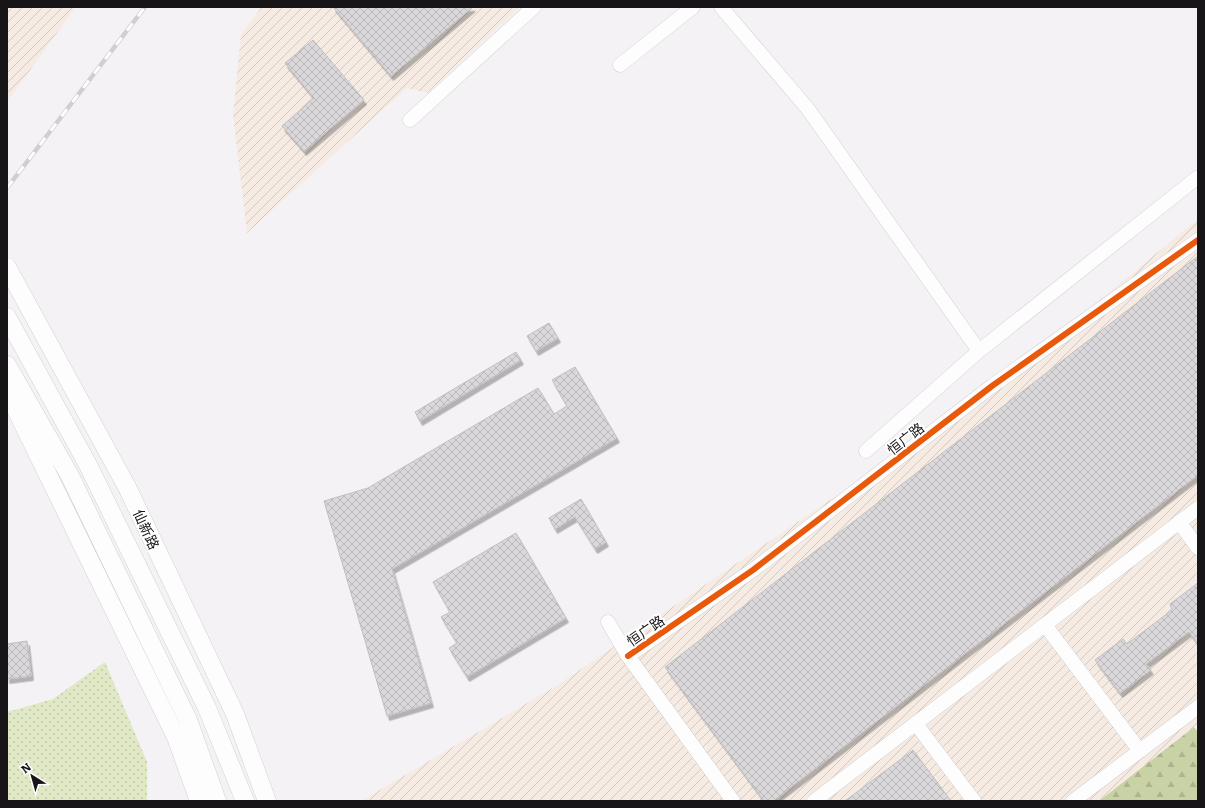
<svg xmlns="http://www.w3.org/2000/svg" width="1205" height="808" font-family="Literata,'Noto Sans SC',serif">
<style>
.industrial{fill:url(#industrial-furrows)}
.green{fill:url(#green-dots)}
.forest{fill:url(#forest-firs)}
.building{fill:url(#building-cross-hatch);stroke:#c0bec1;filter:url(#shadow)}
.lines{fill:none;stroke-linecap:round;stroke-linejoin:round}
.minor-casing{stroke:#d2d0d2;stroke-width:15}
.major-casing{stroke:#d2d0d2;stroke-width:19}
.minor{stroke:#fefdfe;stroke-width:14}
.major{stroke:#fefdfe;stroke-width:18}
.rail-casing{stroke:#d0ced0;stroke-width:4.5}
.rail{stroke:#fff;stroke-width:3;stroke-dasharray:9;stroke-linecap:butt}
.cycleway-casing{stroke:#fff;stroke-width:8}
.cycleway{stroke:#e8590c;stroke-width:6}
.labels{text-anchor:middle;dominant-baseline:central;stroke-width:4;stroke-linejoin:round;paint-order:stroke}
.street-label{font-size:14px;fill:#171517;stroke:#fff}
</style>
<defs>
<pattern id="industrial-furrows" width="10" height="10" patternUnits="userSpaceOnUse"><rect width="10" height="10" fill="#f6ebe3"/><path d="M-1 1l2-2M0 10L10 0M9 11l2-2" fill="none" stroke="#d2c9c2"/></pattern>
<pattern id="green-dots" width="8" height="8" patternUnits="userSpaceOnUse"><rect width="8" height="8" fill="#e0e8c6"/><path d="M2 2h.1M6 6h.1" fill="none" stroke="#bfc6a9" stroke-width="1.8" stroke-linecap="round"/></pattern>
<pattern id="forest-firs" width="22" height="20" patternUnits="userSpaceOnUse"><rect width="22" height="20" fill="#c9d2a5"/><path d="M5 1l3.5 6h-7zM16 11l3.5 6h-7z" fill="#acb38d"/></pattern>
<pattern id="building-cross-hatch" width="8" height="8" patternUnits="userSpaceOnUse"><rect width="8" height="8" fill="#dad8db"/><path d="M0 0l8 8M0 8l8-8" fill="none" stroke="#bab8bb"/></pattern>
<filter id="shadow"><feDropShadow dx="2.5" dy="4.5" stdDeviation="0" flood-color="#0004"/></filter>
</defs>
<rect width="100%" height="100%" fill="#f5f2f6"/>
<path class="industrial" d="M7,7H76L7,102Z
M262,7H520L427,93L407,88L247,233L233,115L241,34Z
M1198,219V724L1099,801H361L556,686L883,464L1077,319Z"/>
<path class="green" d="M105,662L147,762V801H7V712L53,699Z"/>
<path class="forest" d="M1194,727L1198,732V801H1099Z"/>
<path class="building" d="M333,7H473L391,76Z
M313,40L364,100L304,151L282,126L314,98L285,63Z
M1198,256V475L773,801H764L665,667Z
M549,323L558,338L536,351L527,336Z
M516,352L521,360L420,421L415,412Z
M575,367L617,438L392,569L431,703L387,716L324,501L368,488L538,388L554,414L567,406L552,380Z
M581,499L606,542L595,549L575,517L555,529L549,518Z
M516,533L566,618L467,677L449,648L457,643L441,617L450,612L433,582Z
M1198,583V644L1189,632L1146,664L1151,670L1120,693L1095,660L1123,639L1127,644L1172,610L1170,604Z
M27,641L31,676L7,679V644Z
M913,750L951,801H845Z"/>
<g class="lines">
<g class="minor-casing">
<path id="minor" d="M721,7L808,109L979,351
M620,65L693,7
M410,120L534,7
M866,451L979,351L1198,177
M1179,522L1198,548
M608,622L628,656L733,801
M1045,625L1140,751
M628,656L753,570L992,386L1198,240
M916,724L974,801
M814,801L1198,508
M1073,801L1198,707"/>
</g>
<g class="major-casing">
<path id="major" d="M7,267L127,487L235,714L267,801
M7,317L88,465L207,708L245,801
M7,365L70,476L188,720L217,801
M7,391L176,737L199,801"/>
</g>
<use href="#minor" class="minor"/>
<use href="#major" class="major"/>
<g class="rail-casing">
<path id="rail" d="M7,188L145,7"/>
</g>
<use href="#rail" class="rail"/>
<g class="cycleway-casing">
<path id="cycleway" d="M628,656L753,570L992,386L1198,240"/>
</g>
<use href="#cycleway" class="cycleway"/>
</g>
<g class="labels">
<g class="street-label">
<text transform="translate(905 438) rotate(-38)">恒广路</text>
<text transform="translate(147 529) rotate(65)">仙新路</text>
<text transform="translate(645 630) rotate(-35)">恒广路</text>
</g>
</g>
<rect width="1205" height="808" fill="none" stroke="#171517" stroke-width="16"/>
<g transform="translate(32 776) rotate(323)" stroke="#ffffff" stroke-width="3" paint-order="stroke">
<path d="M0-3L7 15L0 10L-7 15Z" fill="#171517"/>
<text y="-6" font-size="11" font-weight="bold" text-anchor="middle" fill="#171517">N</text>
</g>
</svg>
